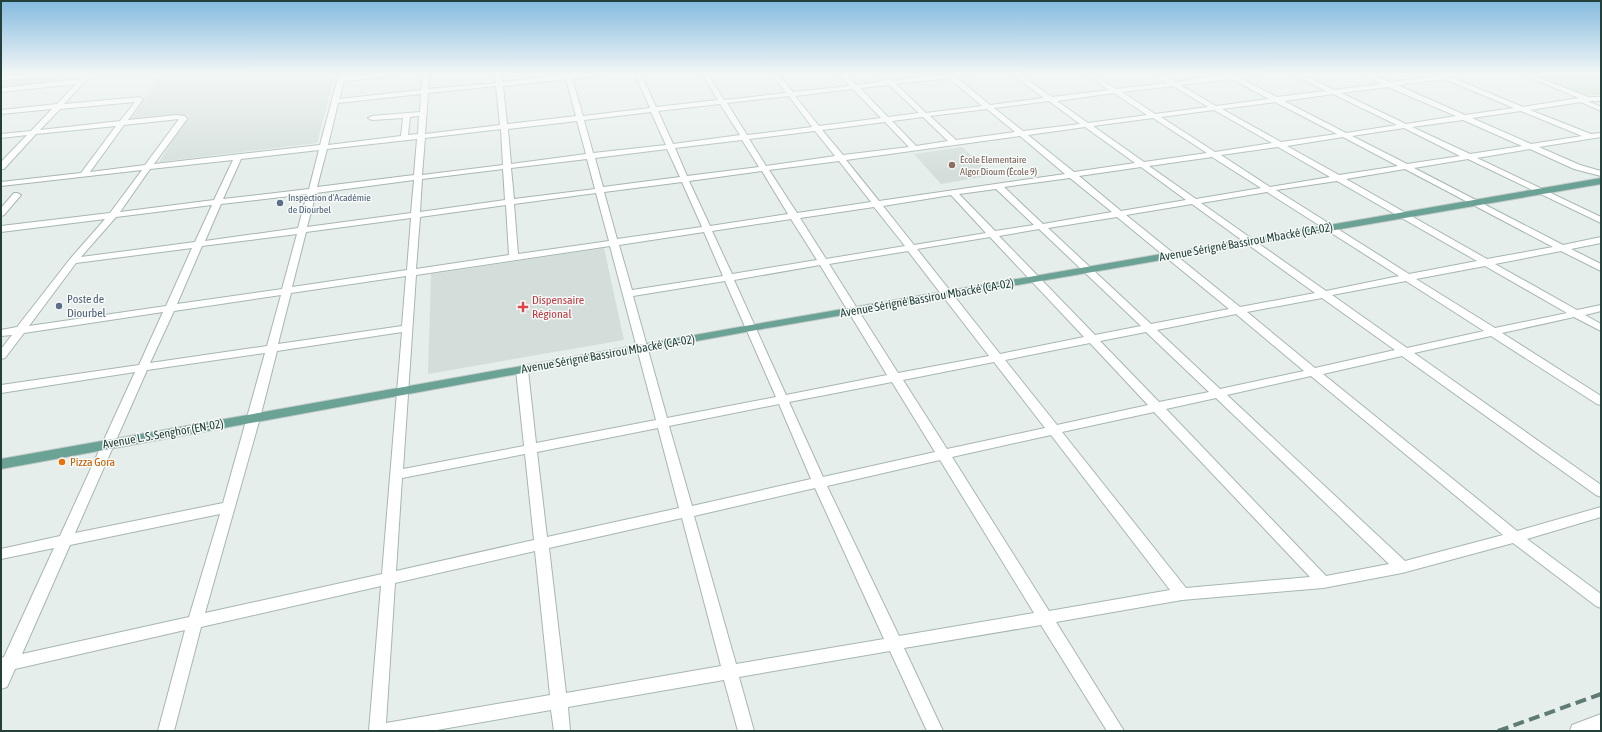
<svg xmlns="http://www.w3.org/2000/svg" width="1602" height="732" font-family="'Asap Condensed',sans-serif">
<style>
.built{fill:#d3deda}
.green{fill:#bfdec9}
.lines{fill:none;stroke-linecap:round;stroke-linejoin:round}
.minor-casing{stroke:#a7b6b2;stroke-width:2}
.major-casing{stroke:#c2cac8;stroke-width:2}
.minor{fill:#fff;fill-rule:evenodd}
.major{fill:#6ba296;fill-rule:evenodd}
.rail{stroke:#5f7b75;stroke-width:4;stroke-dasharray:11 5.5;stroke-linecap:butt}
.education-dot{fill:#8d6e63;stroke:#f6faf8;stroke-width:1.5}
.service-dot{fill:#5c6f8a;stroke:#f6faf8;stroke-width:1.5}
.health-dot{fill:#e0444e;stroke:#f6faf8;stroke-width:1.5}
.food-dot{fill:#e8710a;stroke:#f6faf8;stroke-width:1.5}
.labels{text-anchor:middle;dominant-baseline:central;stroke-width:3;stroke-linejoin:round;paint-order:stroke}
.far-education-label{font-size:10px;fill:#785e54;stroke:#f6faf8;text-anchor:start}
.far-service-label{font-size:10px;fill:#4e5e75;stroke:#f6faf8;text-anchor:start}
.street-label{font-size:12px;fill:#24403a;stroke:#f6faf8}
.service-label{font-size:12px;fill:#4e5e75;stroke:#f6faf8;text-anchor:start}
.health-label{font-size:12px;fill:#be3a42;stroke:#f6faf8;text-anchor:start}
.food-label{font-size:12px;fill:#c56008;stroke:#f6faf8;text-anchor:start}
</style>
<rect width="100%" height="100%" fill="#e5eeea"/>
<path class="built" d="M1,74H335L317,143L159,162L189,115L130,121L161,74L1,88Z
M962,147L993,175L941,184L914,154Z
M604,248L624,340L428,374L431,274Z"/>
<path class="green" d="M1534,74H1601V95H1584Z"/>
<g class="lines">
<g class="minor-casing">
<path id="minor" d="M30,74H58L55,76L1,80V76Z
M86,74H92L64,104L140,97L143,99L128,120L177,115L185,116L187,119L154,164L320,145L339,74H345V77L373,74H395L392,76L344,81L339,99L421,90L423,74H429L428,89L496,83L495,74H501L502,82L565,75V74H601L598,76L572,79L583,116L650,108L635,74H641L656,107L718,100L702,74H708L724,100L786,93L772,74H778L793,92L850,86L839,74H846L856,85L885,81L878,74H885L892,81L945,74H971L968,76L956,77L990,105L1044,98L1012,74H1019L1052,97L1109,90L1085,74H1092L1116,89L1167,83L1153,74H1161L1175,82L1231,74H1258L1255,76L1239,78L1277,97L1326,91L1293,74H1301L1334,90L1381,84L1362,74H1370L1390,82L1438,76V74H1443L1523,107L1579,98L1521,74H1529L1588,97H1601V101H1588L1601,107V111L1581,102L1530,110L1591,134L1601,133V137L1539,147L1580,165L1601,171V176L1574,169L1530,149L1477,158L1601,217V223L1468,159L1414,168L1563,245L1601,237V243L1571,249L1601,264V271L1561,251L1495,264L1577,310L1601,305V311L1585,315L1601,324V331L1574,317L1502,333L1601,396V405L1597,404L1491,336L1414,353L1601,485V497L1596,495L1402,356L1323,374L1517,531L1601,507V517L1527,539L1601,594V608L1596,606L1513,543L1402,573L1323,588L1182,600L1056,622L1124,731H1107L1041,625L904,648L943,731H927L890,651L739,677L754,731H738L724,680L568,707L570,731H554L551,710L431,731H369L381,586L201,627L174,731H158L185,630L15,669L7,687L1,689V658L4,657L54,548L1,559V549L60,536L135,372L1,393V385L139,365L163,312L24,333L5,358L1,359V349L12,335L1,336V330L17,327L70,259L105,219L1,232V226L110,213L142,170L1,186V182L81,173L116,126L36,134L4,169H1V162L27,135L1,138V134L31,131L52,109L1,114V110L57,104L76,84L1,92V88L80,79ZM949,78L982,106L926,113L896,84ZM566,79L576,116L507,124L503,86ZM1232,79L1269,99L1216,106L1180,85ZM1444,79L1514,108L1465,115L1397,85ZM889,85L919,113L888,117L860,88ZM496,86L500,125L425,134L428,93ZM1173,86L1208,107L1155,114L1122,92ZM1388,87L1456,116L1406,124L1341,93ZM853,89L881,118L819,126L795,96ZM1114,93L1147,115L1088,123L1057,101ZM421,94L420,112L372,116L368,118L372,120L403,118L401,136L328,145L338,103ZM1333,94L1397,125L1346,133L1284,101ZM789,96L812,127L747,135L727,103ZM1049,101L1080,124L1023,131L994,108ZM135,102L120,121L40,130L60,109ZM1275,102L1337,134L1281,142L1222,109ZM720,104L740,135L673,144L658,111ZM987,109L1015,132L956,140L930,116ZM1214,110L1272,143L1215,152L1161,117ZM1521,111L1582,136L1531,144L1472,118ZM651,112L666,145L593,153L584,120ZM419,116L418,134L408,135L410,117ZM923,117L948,141L916,146L892,121ZM1153,118L1207,153L1144,162L1093,126ZM179,119L145,165L90,172L124,125ZM1463,120L1522,146L1470,154L1412,127ZM577,121L586,154L511,164L508,129ZM885,122L909,147L843,155L822,130ZM1085,127L1135,163L1074,172L1028,135ZM1404,128L1460,156L1407,164L1352,136ZM501,129L503,165L422,175L425,138ZM815,131L835,156L766,166L749,139ZM1020,136L1065,174L879,201L846,160ZM1343,137L1398,166L1339,175L1287,146ZM417,139L414,175L317,187L327,149ZM742,140L759,167L687,176L675,148ZM1278,147L1330,177L1270,187L1221,155ZM667,149L680,177L603,187L595,158ZM319,150L309,189L223,199L241,159ZM1212,157L1261,188L1196,199L1149,166ZM587,159L595,189L514,199L511,168ZM233,160L214,200L120,212L150,169ZM839,161L871,202L797,213L769,170ZM1141,167L1186,200L1121,211L1079,176ZM503,169L505,200L420,212L422,179ZM1405,169L1553,247L1487,259L1346,179ZM762,171L788,214L710,226L689,181ZM1070,178L1112,212L1043,224L1004,187ZM414,180L411,213L307,227L316,193ZM1337,181L1477,261L1409,274L1276,190ZM682,182L702,227L617,239L604,192ZM996,189L1034,225L995,231L959,194ZM1267,192L1399,276L1326,291L1201,203ZM596,193L609,241L518,254L514,204ZM307,194L298,228L205,241L221,204ZM951,195L986,233L914,245L883,206ZM1192,204L1315,293L1240,307L1126,215ZM212,205L195,242L81,257L116,217ZM506,205L509,255L416,269L420,217ZM874,207L905,246L826,259L800,218ZM1117,217L1229,309L1151,324L1048,228ZM411,218L407,270L292,287L306,232ZM791,219L817,260L732,274L712,231ZM1039,229L1141,326L1095,335L999,236ZM704,232L723,276L632,290L619,245ZM297,234L282,289L177,304L202,246ZM990,237L1084,337L1000,354L917,249ZM610,246L656,420L536,443L528,370L526,368H518L516,370L524,446L403,469L416,275ZM192,248L166,306L29,326L76,263ZM908,251L989,356L898,373L829,264ZM820,265L887,375L786,395L734,280ZM1485,266L1567,313L1495,328L1416,279ZM406,276L402,326L278,344L291,293ZM725,281L776,397L667,418L633,296ZM1406,281L1484,331L1407,348L1332,295ZM281,295L267,346L150,363L174,311ZM1322,298L1395,350L1315,368L1247,312ZM1236,314L1304,371L1220,389L1157,330ZM402,332L382,574L205,613L260,418L277,351ZM1146,332L1209,392L1159,402L1100,341ZM1090,343L1148,405L1057,425L1005,360ZM265,353L223,503L75,533L147,370ZM994,362L1045,428L947,449L903,380ZM1311,376L1503,535L1405,561L1227,395ZM892,382L935,452L823,477L789,402ZM1216,398L1389,564L1326,576L1166,409ZM779,404L811,479L692,506L669,426ZM1154,412L1310,577L1186,588L1062,432ZM658,428L679,508L547,537L537,452ZM1051,435L1170,590L1049,611L952,457ZM525,454L534,540L396,571L402,478ZM940,460L1034,613L899,636L827,486ZM815,488L884,639L736,664L694,516ZM220,514L189,617L22,654L70,545ZM682,518L721,666L566,693L549,548ZM535,551L550,695L386,723L395,583Z
M14,193H17L21,195L4,215L1,216V208Z
M1601,714V730L1570,731L1572,725Z"/>
</g>
<g class="major-casing">
<path id="major" d="M1601,178V184L751,331L1,469V459L751,325Z"/>
</g>
<use href="#minor" class="minor"/>
<use href="#major" class="major"/>
<path class="rail" d="M1498,731L1601,694"/>
</g>
<linearGradient id="sky" x2="0" y2="1"><stop stop-color="#84badf"/><stop offset="0.42" stop-color="#f3f7f6"/><stop offset="1" stop-color="#f3f7f6" stop-opacity="0"/></linearGradient>
<rect width="1602" height="176" fill="url(#sky)"/>
<circle class="education-dot" cx="952" cy="165" r="4"/>
<g class="service-dot">
<circle cx="280" cy="203" r="4"/>
<circle cx="59" cy="306" r="4"/>
</g>
<path class="health-dot" d="M521 301h4v4h4v4h-4v4h-4v-4h-4v-4h4z"/>
<circle class="food-dot" cx="62" cy="462" r="4"/>
<g class="labels">
<g class="far-education-label">
<text x="960" y="159">École Elementaire<tspan x="960" dy="12">Algor Dioum (École 9)</tspan></text>
</g>
<g class="far-service-label">
<text x="288" y="197">Inspection d'Académie<tspan x="288" dy="12">de Diourbel</tspan></text>
</g>
<g class="street-label">
<text transform="translate(1246 242) rotate(-10)">Avenue Sérigné Bassirou Mbacké (CA-02)</text>
<text transform="translate(927 298) rotate(-10)">Avenue Sérigné Bassirou Mbacké (CA-02)</text>
<text transform="translate(608 354) rotate(-10)">Avenue Sérigné Bassirou Mbacké (CA-02)</text>
<text transform="translate(163 434) rotate(-10)">Avenue L. S. Senghor (EN-02)</text>
</g>
<g class="service-label">
<text x="67" y="299">Poste de<tspan x="67" dy="14">Diourbel</tspan></text>
</g>
<g class="health-label">
<text x="532" y="300">Dispensaire<tspan x="532" dy="14">Régional</tspan></text>
</g>
<g class="food-label">
<text x="70" y="462">Pizza Gora</text>
</g>
</g>
<rect width="1602" height="732" fill="none" stroke="#24403a" stroke-width="4"/>
</svg>
